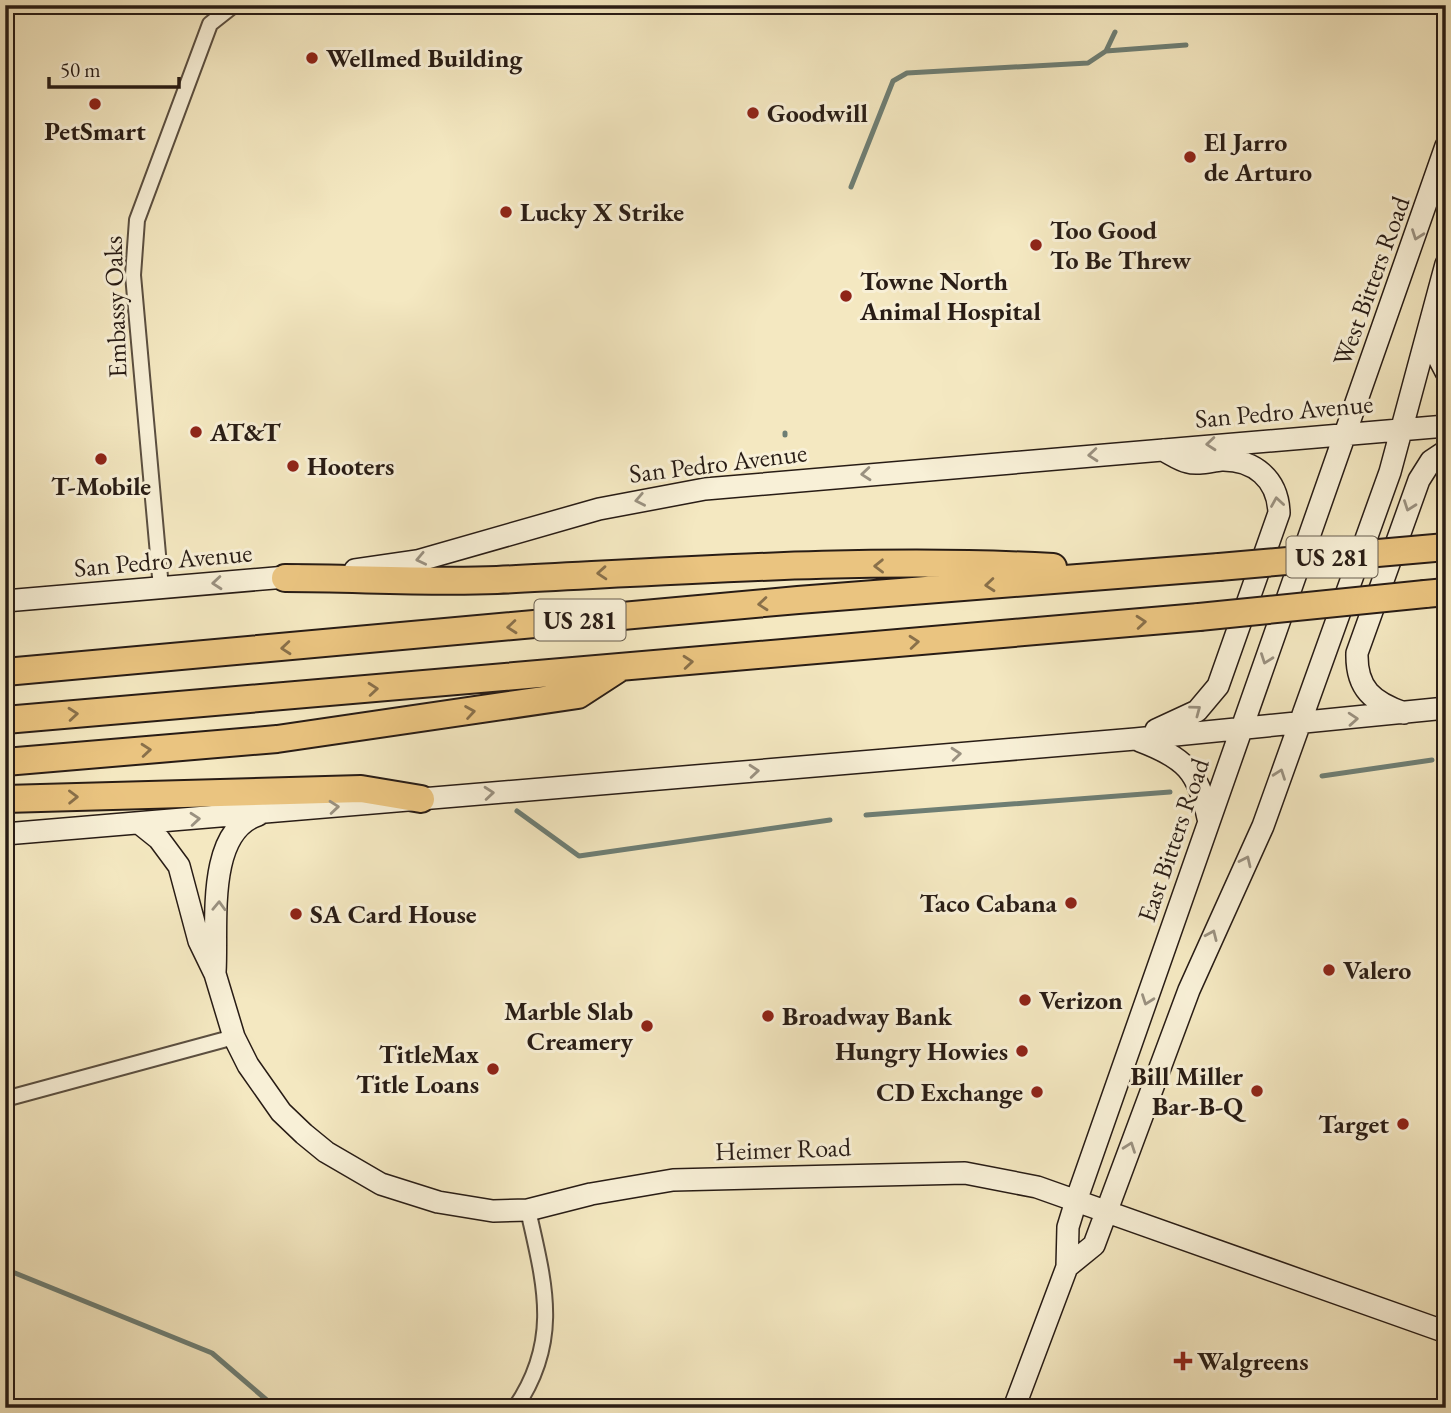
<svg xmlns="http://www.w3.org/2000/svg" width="1451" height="1413" font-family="'EB Garamond',serif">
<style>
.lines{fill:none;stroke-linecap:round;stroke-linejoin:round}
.stream{stroke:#6e7e74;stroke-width:5}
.street-casing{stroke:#5b4f40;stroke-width:18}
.secondary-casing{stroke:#281c15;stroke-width:24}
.highway-casing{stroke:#281c15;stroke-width:30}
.street{stroke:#f8f0d7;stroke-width:14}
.secondary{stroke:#f8f0d7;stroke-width:21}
.highway{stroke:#eac480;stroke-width:26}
.highway-bridge-casing{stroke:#281c15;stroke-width:30;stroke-linecap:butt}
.highway-bridge{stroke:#eac480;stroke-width:26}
.oneway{stroke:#9a9180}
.oneway2{stroke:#89704a}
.poi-dot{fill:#8f2418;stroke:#f8f0d7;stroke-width:2.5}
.labels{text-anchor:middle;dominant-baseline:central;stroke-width:6;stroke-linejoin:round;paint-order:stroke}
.shield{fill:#f8f0d7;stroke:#665c4f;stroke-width:2}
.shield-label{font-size:24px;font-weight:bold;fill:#281c15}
.poi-label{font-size:26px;font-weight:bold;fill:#281c15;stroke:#f8f0d7;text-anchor:start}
.street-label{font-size:26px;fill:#281c15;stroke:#f8f0d7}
</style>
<rect width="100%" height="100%" fill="#f4e8c1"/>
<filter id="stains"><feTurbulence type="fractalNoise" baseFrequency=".00286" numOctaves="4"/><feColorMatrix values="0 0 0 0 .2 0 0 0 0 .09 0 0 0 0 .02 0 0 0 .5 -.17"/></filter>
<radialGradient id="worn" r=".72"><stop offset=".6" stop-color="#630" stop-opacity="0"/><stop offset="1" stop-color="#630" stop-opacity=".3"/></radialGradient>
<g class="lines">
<path class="stream" d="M1106,51L1115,32
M851,187L893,81L907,73L1088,63L1106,51L1186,45
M785,435V433
M1322,776L1432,760
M517,811L579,856L830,820
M866,815L1170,792
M5,1269L212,1353L276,1408"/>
<g class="street-casing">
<path id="street" d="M161,588L133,275L137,220L210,24L234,5
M5,1099L234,1037
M515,1408C562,1340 544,1282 528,1210"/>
</g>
<g class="secondary-casing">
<path id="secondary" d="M1431,325L1435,351L1446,372
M355,570L417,561L599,509L705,489L1446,426
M5,601L298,576
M1404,713C1373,702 1356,689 1357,653L1419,480L1431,461L1446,451
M1156,730L1197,711L1218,686L1279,513C1278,479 1254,459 1221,460C1211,461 1197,465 1188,462C1179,460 1171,454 1163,450
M1140,741C1185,758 1198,771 1208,818
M139,823L159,839L179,866L199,941L215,974L234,1037L248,1065L281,1112L304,1134L326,1152L381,1184L438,1202L493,1211L528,1210L591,1194L673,1180L965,1173L1037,1187L1446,1332
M5,834L1135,739L1446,708
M215,972C218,927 205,832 258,815
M1067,1267L1094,1245L1189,990L1263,826L1390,472L1446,264
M1014,1408L1067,1267L1068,1227L1076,1201L1446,146"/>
</g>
<g class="highway-casing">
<path id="highway" d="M285,578C355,578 427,583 497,580C682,571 868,557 1053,567
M1425,594L1446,592
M5,672L798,600L1219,567
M5,720L1199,617
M5,762L277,739L578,695L618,669
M5,799L361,789L421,799"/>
</g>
<use href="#street" class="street"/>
<use href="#secondary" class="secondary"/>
<use href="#highway" class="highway"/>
<g class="highway-bridge-casing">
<path id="highway-bridge" d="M1219,567L1446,547
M1199,617L1425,594"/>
</g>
<use href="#highway-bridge" class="highway-bridge"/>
</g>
<defs><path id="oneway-chevron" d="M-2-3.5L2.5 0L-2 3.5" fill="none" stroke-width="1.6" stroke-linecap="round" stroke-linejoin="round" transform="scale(1.75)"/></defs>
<g class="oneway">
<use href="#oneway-chevron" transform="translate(1417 235) rotate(110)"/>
<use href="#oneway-chevron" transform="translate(1211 444) rotate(175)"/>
<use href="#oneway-chevron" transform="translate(1093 455) rotate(175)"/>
<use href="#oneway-chevron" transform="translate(866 474) rotate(175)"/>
<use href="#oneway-chevron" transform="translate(640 500) rotate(169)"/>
<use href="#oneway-chevron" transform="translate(1277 502) rotate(-99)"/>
<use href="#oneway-chevron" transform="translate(1409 506) rotate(110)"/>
<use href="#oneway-chevron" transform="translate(421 559) rotate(168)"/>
<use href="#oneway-chevron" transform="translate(217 583) rotate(175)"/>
<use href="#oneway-chevron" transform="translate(1266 659) rotate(110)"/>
<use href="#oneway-chevron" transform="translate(1196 710) rotate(-37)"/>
<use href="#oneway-chevron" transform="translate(1353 719) rotate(-4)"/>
<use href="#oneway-chevron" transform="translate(956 754) rotate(-5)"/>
<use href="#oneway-chevron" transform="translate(754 771) rotate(-5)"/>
<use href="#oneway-chevron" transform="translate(1280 774) rotate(-70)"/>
<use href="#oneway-chevron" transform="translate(489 793) rotate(-5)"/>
<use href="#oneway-chevron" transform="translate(334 807) rotate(-5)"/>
<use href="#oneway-chevron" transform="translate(195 819) rotate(-5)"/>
<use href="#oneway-chevron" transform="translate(1246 861) rotate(-65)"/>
<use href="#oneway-chevron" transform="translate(219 906) rotate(-88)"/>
<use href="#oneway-chevron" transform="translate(1212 935) rotate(-66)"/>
<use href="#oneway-chevron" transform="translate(1147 1000) rotate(110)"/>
<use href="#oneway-chevron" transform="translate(1130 1147) rotate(-70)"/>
</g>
<g class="oneway2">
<use href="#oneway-chevron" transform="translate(879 566) rotate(179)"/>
<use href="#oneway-chevron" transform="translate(602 573) rotate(176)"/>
<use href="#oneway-chevron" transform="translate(990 585) rotate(175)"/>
<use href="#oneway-chevron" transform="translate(763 604) rotate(175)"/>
<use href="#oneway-chevron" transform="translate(1141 622) rotate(-5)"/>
<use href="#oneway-chevron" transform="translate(512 627) rotate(175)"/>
<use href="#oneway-chevron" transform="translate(914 642) rotate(-5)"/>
<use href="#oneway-chevron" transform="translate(286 648) rotate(175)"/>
<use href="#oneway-chevron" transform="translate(688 662) rotate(-5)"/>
<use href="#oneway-chevron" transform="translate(373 689) rotate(-5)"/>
<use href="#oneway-chevron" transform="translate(470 712) rotate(-9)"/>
<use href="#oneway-chevron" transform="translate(73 714) rotate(-5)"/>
<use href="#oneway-chevron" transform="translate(146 750) rotate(-5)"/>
<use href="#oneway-chevron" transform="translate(73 797) rotate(-1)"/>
</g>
<g class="poi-dot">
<circle cx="312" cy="58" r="7"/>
<circle cx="95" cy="104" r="7"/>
<circle cx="753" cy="113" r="7"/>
<circle cx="1190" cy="157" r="7"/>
<circle cx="506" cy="212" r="7"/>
<circle cx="1036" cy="245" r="7"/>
<circle cx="846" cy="296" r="7"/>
<circle cx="196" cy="432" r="7"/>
<circle cx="101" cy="459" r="7"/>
<circle cx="293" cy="466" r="7"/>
<circle cx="1071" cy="903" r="7"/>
<circle cx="296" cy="914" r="7"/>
<circle cx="1329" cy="970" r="7"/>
<circle cx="1025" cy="1000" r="7"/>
<circle cx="768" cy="1016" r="7"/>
<circle cx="647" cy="1026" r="7"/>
<circle cx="1022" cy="1051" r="7"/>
<circle cx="493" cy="1069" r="7"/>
<circle cx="1257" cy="1091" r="7"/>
<circle cx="1037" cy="1092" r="7"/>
<circle cx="1403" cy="1124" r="7"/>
<path d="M1179.5 1350.5h7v7h7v7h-7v7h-7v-7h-7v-7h7z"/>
</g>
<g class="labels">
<g class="shield">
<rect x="1286.5" y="536.5" width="91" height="41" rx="5"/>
<rect x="534.5" y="599.5" width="91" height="41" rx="5"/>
</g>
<g class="shield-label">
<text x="1332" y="557">US 281</text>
<text x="580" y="620">US 281</text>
</g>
<g class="poi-label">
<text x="326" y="58">Wellmed Building</text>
<text x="767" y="113">Goodwill</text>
<text x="95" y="131" text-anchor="middle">PetSmart</text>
<text x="1204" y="142">El Jarro<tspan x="1204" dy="30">de Arturo</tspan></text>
<text x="520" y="212">Lucky X Strike</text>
<text x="1050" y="230">Too Good<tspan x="1050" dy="30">To Be Threw</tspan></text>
<text x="860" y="281">Towne North<tspan x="860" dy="30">Animal Hospital</tspan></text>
<text x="210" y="432">AT&amp;T</text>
<text x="307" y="466">Hooters</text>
<text x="101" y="486" text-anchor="middle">T-Mobile</text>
<text x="1057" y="903" text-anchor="end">Taco Cabana</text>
<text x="310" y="914">SA Card House</text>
<text x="1343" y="970">Valero</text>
<text x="1039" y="1000">Verizon</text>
<text x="633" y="1011" text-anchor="end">Marble Slab<tspan x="633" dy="30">Creamery</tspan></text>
<text x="782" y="1016">Broadway Bank</text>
<text x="1008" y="1051" text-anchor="end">Hungry Howies</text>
<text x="479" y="1054" text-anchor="end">TitleMax<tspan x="479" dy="30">Title Loans</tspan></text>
<text x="1243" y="1076" text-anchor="end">Bill Miller<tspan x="1243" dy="30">Bar-B-Q</tspan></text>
<text x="1023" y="1092" text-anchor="end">CD Exchange</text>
<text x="1389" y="1124" text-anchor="end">Target</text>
<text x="1197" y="1361">Walgreens</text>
</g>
<g class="street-label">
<text transform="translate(1371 281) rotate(-70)">West Bitters Road</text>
<text transform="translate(115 307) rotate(-92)">Embassy Oaks</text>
<text transform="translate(1284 411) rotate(-5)">San Pedro Avenue</text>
<text transform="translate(718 463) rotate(-7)">San Pedro Avenue</text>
<text transform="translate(163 560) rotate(-5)">San Pedro Avenue</text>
<text transform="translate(1173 840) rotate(-71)">East Bitters Road</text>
<text transform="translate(783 1149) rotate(-2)">Heimer Road</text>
</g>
</g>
<rect width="1451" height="1413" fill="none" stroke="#f4e8c1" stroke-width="28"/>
<rect x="7" y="7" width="1437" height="1399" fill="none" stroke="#281c15" stroke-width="3.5"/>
<rect x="14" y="14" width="1423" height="1385" fill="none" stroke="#281c15" stroke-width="2"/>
<path d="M49 77v10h130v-10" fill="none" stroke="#281c15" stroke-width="3.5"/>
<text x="60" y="77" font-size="21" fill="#281c15" stroke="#f8f0d7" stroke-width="5" paint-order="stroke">50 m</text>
<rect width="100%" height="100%" filter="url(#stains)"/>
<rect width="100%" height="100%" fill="url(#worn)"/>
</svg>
